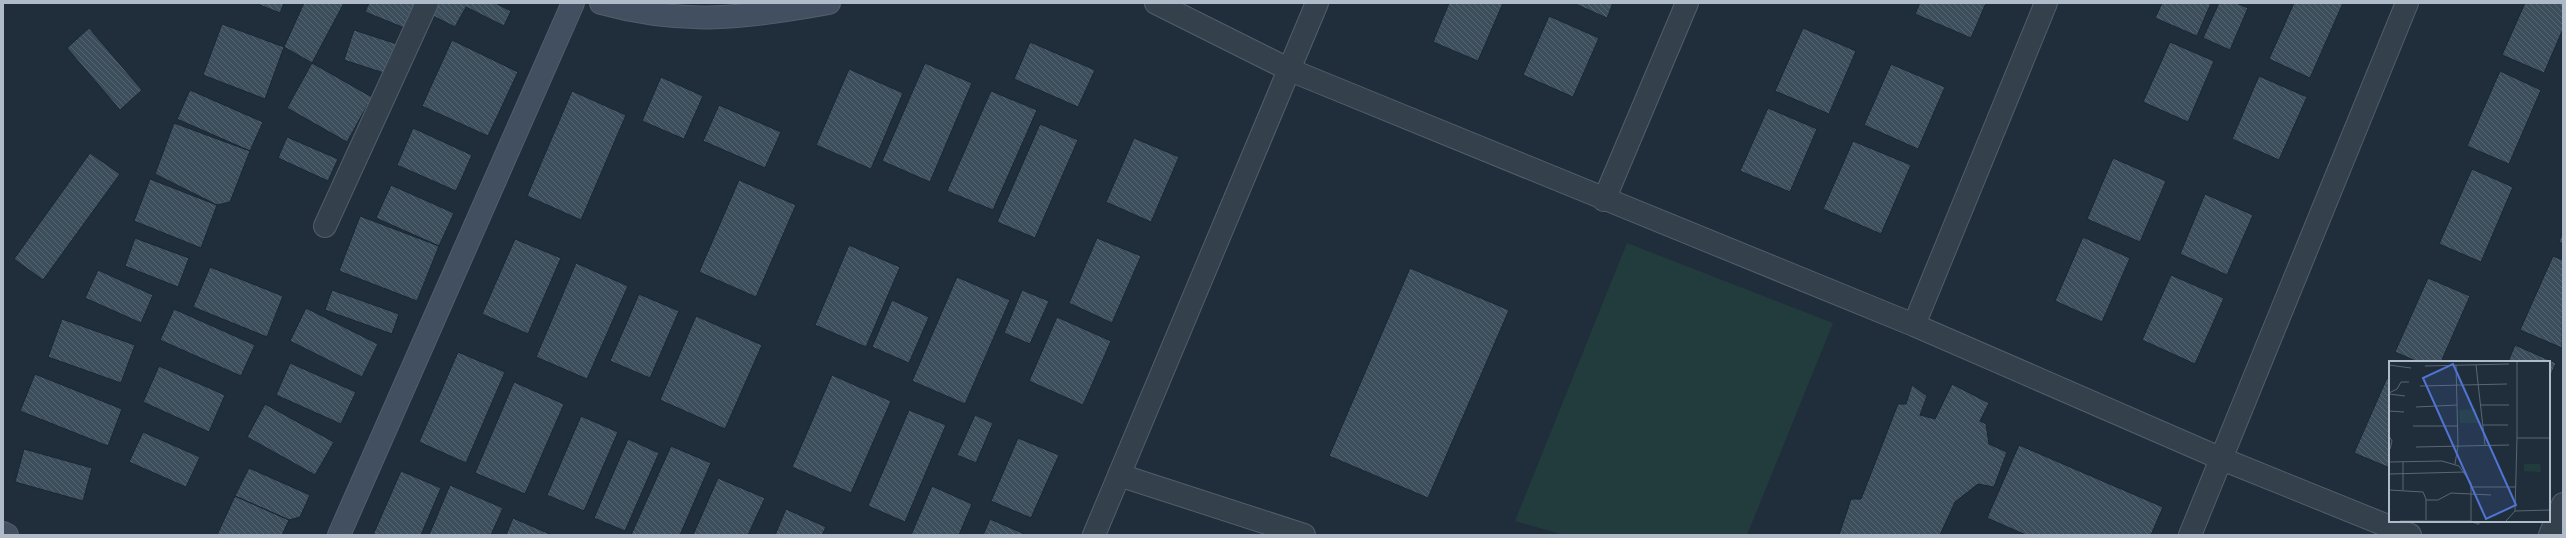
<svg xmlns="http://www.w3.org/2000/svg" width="2566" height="538" font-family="'Source Sans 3',sans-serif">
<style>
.pitch{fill:#223c3d}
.building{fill:url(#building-back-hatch);stroke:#1b2733}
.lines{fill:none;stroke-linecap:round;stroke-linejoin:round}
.street-casing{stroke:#525e6a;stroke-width:24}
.secondary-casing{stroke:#525e6a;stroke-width:24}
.street{stroke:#34404c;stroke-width:22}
.secondary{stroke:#424f60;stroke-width:22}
.inset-road{fill:none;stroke:#596674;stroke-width:1}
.view{fill:#5074d2;fill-opacity:0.15;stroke:#5074d2;stroke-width:2}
.inset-edge{fill:none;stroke:#afbbc8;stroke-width:2}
</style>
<defs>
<pattern id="building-back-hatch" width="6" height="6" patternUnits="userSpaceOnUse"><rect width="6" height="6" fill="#3c4d5c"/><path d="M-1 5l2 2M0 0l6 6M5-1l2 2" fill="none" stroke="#566572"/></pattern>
</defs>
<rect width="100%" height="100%" fill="#202e3c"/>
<path class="pitch" d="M1627,243L1833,323L1747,535H1564L1515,521Z"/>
<path class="building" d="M255,3H284L280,13Z
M304,3H344L312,63L284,47Z
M369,3H417L407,29L365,12Z
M432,3H495L511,11L504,26L466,7L455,27L427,13Z
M1449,3H1503L1478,61L1433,42Z
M1573,3H1613L1607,18Z
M1920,3H1986L1971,38L1915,14Z
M2162,3H2211L2197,36L2155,18Z
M2219,3H2236L2248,8L2230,50L2203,38Z
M2294,3H2343L2310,78L2269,59Z
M2525,3H2563V29L2544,73L2502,55Z
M1549,16L1599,38L1573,97L1523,75Z
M222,24L284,47L265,99L203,75Z
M89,28L142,90L120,110L67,48Z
M1803,28L1856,51L1829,114L1775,91Z
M354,30L397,44L387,74L344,60Z
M452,40L518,72L488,136L422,106Z
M1030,42L1095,70L1078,107L1014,79Z
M2170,42L2214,61L2188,122L2143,102Z
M312,63L372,97L347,142L287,108Z
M925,63L972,83L930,182L882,161Z
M1891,64L1945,87L1918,149L1864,125Z
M849,69L903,93L871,169L816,145Z
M2500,71L2541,90L2509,164L2467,146Z
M2259,76L2307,97L2279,160L2232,139Z
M661,77L703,96L684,139L642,121Z
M190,90L263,122L250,151L177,119Z
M572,91L626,115L581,220L527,196Z
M991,91L1037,110L993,210L947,191Z
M719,105L781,132L765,168L703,141Z
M1768,108L1817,129L1790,192L1740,171Z
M174,123L250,151L230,202L217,205L155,174Z
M1040,124L1078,140L1035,238L997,222Z
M413,128L472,155L456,191L397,165Z
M287,137L338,159L328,181L278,158Z
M1134,138L1179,157L1151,222L1106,202Z
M1853,141L1911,165L1881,234L1823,209Z
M90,153L120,174L43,280L14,259Z
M2113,158L2166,181L2140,242L2087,219Z
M2472,169L2513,187L2481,262L2439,244Z
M150,179L217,205L201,248L134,221Z
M739,180L796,205L756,297L699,272Z
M391,185L454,213L439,246L376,218Z
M2205,194L2253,215L2227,275L2180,254Z
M360,216L439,246L417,301L339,271Z
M2563,231V244L2559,242Z
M2083,237L2130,258L2102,322L2055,301Z
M135,238L189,258L178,287L125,266Z
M1097,238L1141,256L1112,323L1069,303Z
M515,239L561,258L528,334L482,314Z
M849,245L900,267L866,347L815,325Z
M2553,256L2563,260L2562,348L2520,330Z
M576,263L628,286L587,379L536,357Z
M210,267L283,296L267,337L193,307Z
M1410,268L1509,310L1428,498L1329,456Z
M98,270L153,295L141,323L85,298Z
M2171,275L2224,298L2195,364L2142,340Z
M957,277L1010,300L965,404L912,381Z
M2428,278L2470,296L2441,362H2418L2395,352Z
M332,290L399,314L392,334L325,310Z
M1022,290L1049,301L1030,344L1004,333Z
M639,294L679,311L650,378L610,361Z
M892,300L929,317L909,363L872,347Z
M306,308L378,344L362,377L290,341Z
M174,309L255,345L241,376L160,340Z
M696,316L762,345L725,429L660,400Z
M1057,317L1111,341L1083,405L1029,381Z
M62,319L135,345L121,383L48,357Z
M2515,345L2556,363L2549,380V362H2508Z
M458,352L505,372L466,463L419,442Z
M290,363L356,392L341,424L276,395Z
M159,366L225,395L209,432L143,402Z
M35,374L122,409L108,446L20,411Z
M832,375L891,401L851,493L792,467Z
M2387,378L2390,380V468L2354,453Z
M514,382L564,404L525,494L475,473Z
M1952,384L1989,403L1980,421L1986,424L1989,444L2007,452L1994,487L1978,484L1955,502L1940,535H1839L1851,499H1861L1898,404H1906L1912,385L1927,396L1920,415L1935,419Z
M265,404L334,442L315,475L247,437Z
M909,410L946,425L905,522L868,506Z
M975,415L993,423L976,463L957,455Z
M581,416L618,432L584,511L547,495Z
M143,432L200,457L186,487L129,462Z
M1018,438L1059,455L1031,518L991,501Z
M628,439L659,453L625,531L594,518Z
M2019,445L2163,507L2151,535H2026L1987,518Z
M671,446L711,463L680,535H631Z
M24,449L92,468L83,501L15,482Z
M249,468L310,495L300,517L289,520L235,496Z
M401,471L441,488L421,535H373Z
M718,478L765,498L748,535H693Z
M450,485L503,508L491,535H429Z
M932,486L972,504L959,535H911Z
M235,496L289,520L282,535H217Z
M786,509L826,527L822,535H775Z
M513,518L552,535H506Z
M990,519L1027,535H983Z
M2467,521H2481L2479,526Z"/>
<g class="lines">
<g class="street-casing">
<path id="street" d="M1156,3L1290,70L1914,325L2222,459L2410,535
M1604,200L1687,3
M325,226L427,3
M1914,325L2046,3
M1119,475L1304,535
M1094,535L1317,3
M2190,535L2407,3
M2550,535L2563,504"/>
</g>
<g class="secondary-casing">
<path id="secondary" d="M601,3C684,26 746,18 829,3
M3,533L7,535
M339,535L573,3"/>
</g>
<use href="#street" class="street"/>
<use href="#secondary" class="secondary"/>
</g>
<g transform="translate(2389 361)">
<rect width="161" height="161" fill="#202e3c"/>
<path d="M87,48L89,62H71L70,49ZM135,103H151L152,111L135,110Z" fill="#223c3d"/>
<path class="inset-road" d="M128,1V77M0,4L22,7M87,4L96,84M36,5L120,3M31,25L118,23M0,32L8,28L12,21H20M0,33L16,35M91,44H120M27,46L68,44M0,50L15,51M94,64H119M24,65H69M0,75L3,80L1,88M27,86L120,84M0,101L53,100L70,105L82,122V160M14,101V129M66,103L69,85L67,4M0,113L76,111M83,126H127M0,129L34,131L37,138V159M37,139H49L62,132L102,134M126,150L161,149M11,160H82M117,160L126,150L128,77H161"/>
<path class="view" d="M64,3L127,144L97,158L34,17Z"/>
<rect width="161" height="161" class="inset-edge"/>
</g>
<rect width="2566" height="538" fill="none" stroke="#afbbc8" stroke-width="8"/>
</svg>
